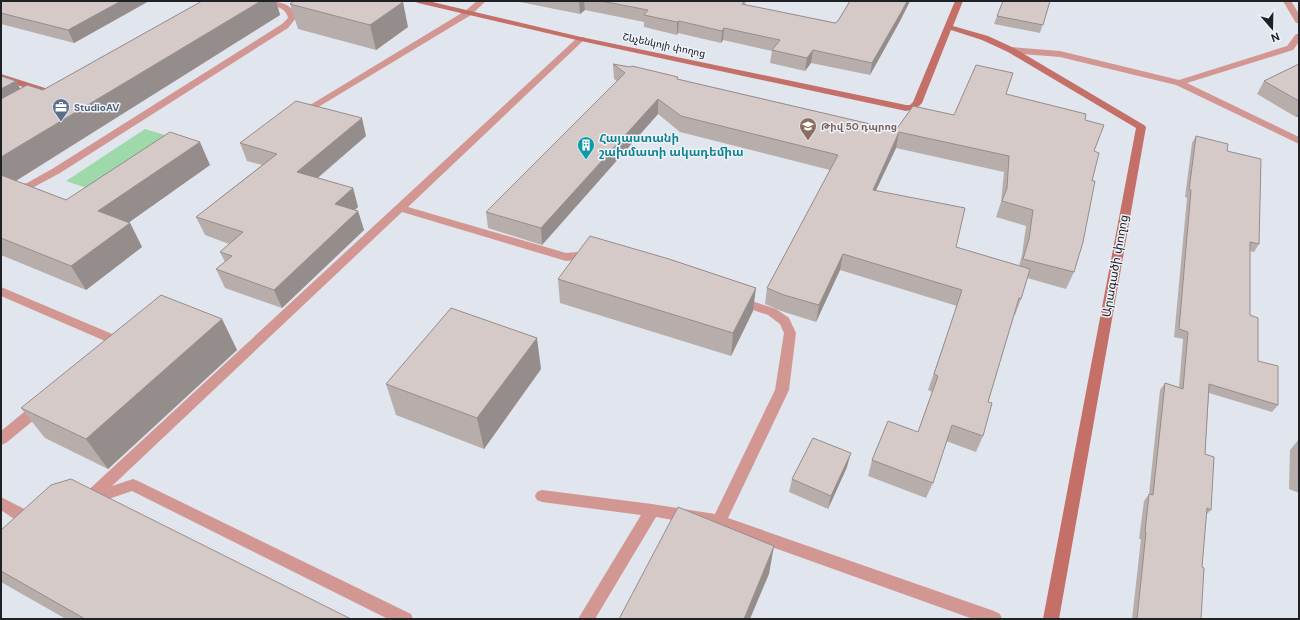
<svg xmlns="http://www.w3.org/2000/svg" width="1300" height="620" font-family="'DM Sans','Noto Sans Armenian',sans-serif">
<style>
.green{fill:#9ed9aa}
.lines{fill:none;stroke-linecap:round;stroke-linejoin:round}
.lane{fill:#d29792;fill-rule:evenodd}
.secondary{fill:#c47069;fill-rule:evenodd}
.wall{fill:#b7aeac;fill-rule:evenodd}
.shaded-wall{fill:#958d8c}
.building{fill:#d5cac8;stroke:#958d8c}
.labels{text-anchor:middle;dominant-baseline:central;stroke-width:3;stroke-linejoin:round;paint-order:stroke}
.far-street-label{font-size:10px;fill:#202124;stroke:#eef2fa}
.far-service-label{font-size:10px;font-weight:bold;fill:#4e5e75;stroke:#eef2fa;text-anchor:start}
.far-education-label{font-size:10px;font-weight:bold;fill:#785e54;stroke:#eef2fa;text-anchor:start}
.culture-label{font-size:12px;font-weight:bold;fill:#0d838f;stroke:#eef2fa;text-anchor:start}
.street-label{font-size:12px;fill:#202124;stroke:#eef2fa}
</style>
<rect width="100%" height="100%" fill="#e1e5ed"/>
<path class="green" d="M145,129L185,141L107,195L66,181Z"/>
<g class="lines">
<path class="lane" d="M256,1C271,1 293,0 296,18L288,28L60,173L34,187L1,194V188L27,183L52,169L282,24L288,18C286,5 268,5 257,3Z
M477,1H486L471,15L305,115L302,116L297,113L465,11Z
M1283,1H1291L1299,14V23H1296Z
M1296,34H1299V42L1293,50L1187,83L1299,137V144L1176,85L1060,57L1011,53L1007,50L1011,47L1060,51L1179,80L1287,46Z
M578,37H584L585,39L408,207L566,253L591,251L595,252L597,255L595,258L566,261L402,212L112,486L133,479L138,481L411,614L413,619H388L132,491L91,505L87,506L82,504L80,500L82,496Z
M1,287L124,339L126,342C123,348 120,349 114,347L112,344L1,296Z
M739,297L776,309L789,318L796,333L789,390L728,518L994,611L1000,614L1002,619H973L719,528L656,517L595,619H578L641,515L542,502L537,500L535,496L537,492L542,490L652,504L715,514L775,390L784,333L780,324L768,315L735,304L733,301L735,298Z
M40,402L45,403L47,407L45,411L6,443L1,445V431L35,403Z
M1,497L34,514L36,519L34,524C23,527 10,516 1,510Z"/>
<path class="secondary" d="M414,1H428L581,37L906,105H910L913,102L955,1H963L953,26L988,36L1014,48L1144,125L1146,127L1059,619H1043L1136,128L1008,52L982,40L951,30L922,103L916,109L906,111L581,41L418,3Z
M1,74L45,88L47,90L42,93L1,80Z"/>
</g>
<path class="wall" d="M1,1H149L74,43L1,24Z
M202,1H276L280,15L16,181L66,200L210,165L128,223H130L142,247L86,290L1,255V76L16,81L20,89L43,90Z
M520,1H746L745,5L835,23L838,21L850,1H910L900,21L870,75L811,63L805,71L770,63L772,51L723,40L721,43L678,33L677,35L644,27V22L585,10L580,14L520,2Z
M1050,1L1040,33L994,24L997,16Z
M290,4L408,27L376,50L298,29Z
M613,64L678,77V79L896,130L954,115L1006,94L1085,120L1094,151L1092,181L1074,272L1066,289L1027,278L1021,299L1015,315H1014L988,402L983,436L976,452L946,441L933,483L926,498L868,476L872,460L918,432L932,392L928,390L957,306L840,270L816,322L781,311L765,304L767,288L830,170L680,132L658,114L542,245L488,228L486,212L617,81L614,79ZM896,148L1004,172L1001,202L996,217L1026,226L1022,255L1019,266L956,247L876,190Z
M1299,64V116L1296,117L1257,94L1264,81Z
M366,136L318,178L353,188L358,207L355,210L358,211L364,230L282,308L225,288L216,269L225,262L220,252L229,244L205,235L196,217L262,165L247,161L240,143Z
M1196,136L1227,151L1259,244L1254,252L1250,251V315L1258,361L1278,405L1272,412L1209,393L1205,454L1211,510L1206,515L1202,567L1201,619H1132L1141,539H1139L1144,501L1149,494L1160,390L1165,383L1179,387L1183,339L1174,337L1187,198L1185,197L1192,143Z
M558,279L753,311L731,356L560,303Z
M222,319L237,350L108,469L45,438L21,408Z
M541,369L484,449L396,415L386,384Z
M1299,439V493L1289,489L1290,450Z
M847,467L828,509L789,492L792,479Z
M1,530L351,619H66L1,582Z"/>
<path class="shaded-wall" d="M121,1H149L74,43L68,30Z
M261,1H276L280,15L9,185L1,187V157Z
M580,1H584L585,10L580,14L579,2Z
M907,1H910L900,21L870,75L872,63Z
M403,2L408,27L376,50L370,25Z
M679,21L678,33L677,35V22Z
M724,28L723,40L721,43L722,31Z
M813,50L811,63L805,71L807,58Z
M16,81L29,104L1,114V89Z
M658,99V114L542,245L541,228Z
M1299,112V116L1296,117Z
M362,118L366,136L303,190L297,172Z
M899,132L896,148L869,205L873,190Z
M200,142L210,165L111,235L98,211Z
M353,188L358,207L341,222L335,204Z
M358,211L364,230L282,308L274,290Z
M130,223L142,247L86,290L71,266Z
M843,254L840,270L816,322L819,305Z
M756,288L753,311L731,356L733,333Z
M222,319L237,350L108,469L86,439Z
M537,338L541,369L484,449L477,418Z
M851,453L847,467L828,509L831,496Z
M774,546L769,574L750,619H744Z"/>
<path class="building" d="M1,1H121L68,30L1,13Z
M202,1H261L1,157V99L27,85L43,90Z
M294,1H398L403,2L370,25L290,4Z
M601,1H745L742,4L835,23L838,21L850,1H907L903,9L872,63L813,50L807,58L772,50L780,40L724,28L722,31L679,21L677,22L644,15L648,10Z
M1003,1H1050L1043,25L997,16Z
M613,64L630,67L632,66L678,77L677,79L896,130L913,106L954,115L976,65L1013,73L1006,94L1086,114L1085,120L1104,125L1094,151L1099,153L1092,181H1095L1083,242L1074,272L1023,259L1029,239L1033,210L1002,201L1007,188L1009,156L899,132L873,190L965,208L956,247L1030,269L1021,299L1019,298L988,402L992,403L983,436L952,425L933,483L872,460L888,421L918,432L938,376L934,374L962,290L843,254L819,305L784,295L767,288L838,155L681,116L658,99L541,228L486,212L625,73Z
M1299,64V101L1264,81Z
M1,76L16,81L1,89Z
M296,101L362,118L297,172L353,188L335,204L358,211L274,290L216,269L232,256L220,252L243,232L196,217L277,154L240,143Z
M170,132L200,142L98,211L130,223L71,266L1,238V175L66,200Z
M1196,136L1228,144L1227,151L1261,159L1259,244L1250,242V315L1258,318V361L1278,366V405L1209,384L1205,454L1214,457L1211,510L1207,508L1202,567L1204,568L1201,619H1137L1146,532H1145L1149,494L1153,495L1165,383L1183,389L1188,332L1179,329L1191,190H1189Z
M590,236L669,259L756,288L733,333L558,279Z
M161,295L222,319L86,439L21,408Z
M451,308L537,338L477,418L386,384Z
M813,438L851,453L831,496L792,479Z
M71,479L351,619H85L1,571V530L51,485Z
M678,507L774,546L744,619H619Z"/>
<defs>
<g id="office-pin" transform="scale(0.9)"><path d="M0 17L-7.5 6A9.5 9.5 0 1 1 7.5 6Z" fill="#5c6f8a" stroke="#eef2fa"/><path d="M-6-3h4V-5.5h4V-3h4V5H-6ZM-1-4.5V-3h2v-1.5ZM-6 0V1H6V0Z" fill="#fff"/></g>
<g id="school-pin" transform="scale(0.9)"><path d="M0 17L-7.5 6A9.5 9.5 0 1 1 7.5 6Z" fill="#8d6e63" stroke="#eef2fa"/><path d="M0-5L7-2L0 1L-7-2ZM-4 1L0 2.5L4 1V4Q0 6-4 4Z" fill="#fff"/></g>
<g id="building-pin" transform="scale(0.9)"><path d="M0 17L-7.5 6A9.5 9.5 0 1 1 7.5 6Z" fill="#0f9aa8" stroke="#eef2fa"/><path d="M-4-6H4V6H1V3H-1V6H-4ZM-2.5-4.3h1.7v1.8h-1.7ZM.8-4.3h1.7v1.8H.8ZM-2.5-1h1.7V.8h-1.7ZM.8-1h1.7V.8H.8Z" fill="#fff"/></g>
</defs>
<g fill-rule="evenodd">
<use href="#office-pin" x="61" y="107"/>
<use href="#school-pin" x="808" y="126"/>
<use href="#building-pin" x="586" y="145"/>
</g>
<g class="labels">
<g class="far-street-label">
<text transform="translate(664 45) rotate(12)">Շևչենկոյի փողոց</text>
</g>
<g class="far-service-label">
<text x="74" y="107">StudioAV</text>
</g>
<g class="far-education-label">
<text x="821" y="126">Թիվ 50 դպրոց</text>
</g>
<g class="culture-label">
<text x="599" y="138">Հայաստանի<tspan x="599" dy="14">շախմատի ակադեմիա</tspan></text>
</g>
<g class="street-label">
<text transform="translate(1115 266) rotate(-80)">Արագածի փողոց</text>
</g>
</g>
<rect width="1300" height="620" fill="none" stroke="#202124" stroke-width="4"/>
<g transform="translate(1272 28) rotate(160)" stroke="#eef2fa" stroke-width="3" paint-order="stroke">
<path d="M0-3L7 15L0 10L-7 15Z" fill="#202124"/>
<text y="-6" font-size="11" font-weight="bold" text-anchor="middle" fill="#202124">N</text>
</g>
</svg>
